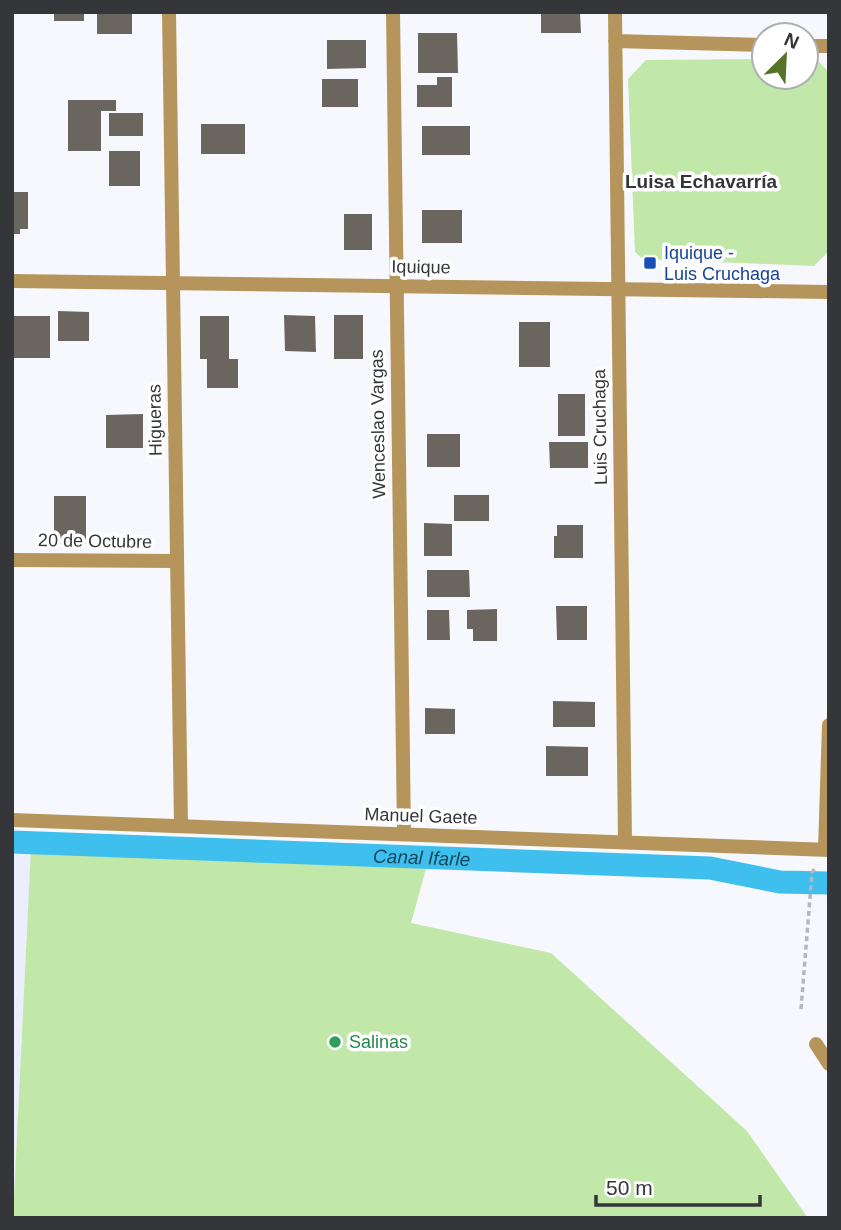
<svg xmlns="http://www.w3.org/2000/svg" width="841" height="1230" font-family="Arial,sans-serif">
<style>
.built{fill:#eaeefd}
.green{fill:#c1e8a8}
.water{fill:#3ebfed}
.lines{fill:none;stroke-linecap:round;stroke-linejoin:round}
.canal{stroke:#3ebfed;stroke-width:23}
.building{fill:#6b655f}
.path{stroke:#b5b7bc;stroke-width:3.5;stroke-dasharray:5 3.5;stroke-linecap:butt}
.minor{stroke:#b5955c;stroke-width:14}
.tertiary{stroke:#b5955c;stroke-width:14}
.transit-dot{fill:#1a4fb4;stroke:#fff;stroke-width:2.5}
.leisure-dot{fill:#2e9e5b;stroke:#fff;stroke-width:2.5}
.labels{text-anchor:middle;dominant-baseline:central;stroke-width:7;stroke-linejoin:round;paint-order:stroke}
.transit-label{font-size:18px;fill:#164399;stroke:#fff;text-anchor:start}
.street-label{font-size:18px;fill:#353639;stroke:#fff}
.leisure-label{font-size:18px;fill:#27864d;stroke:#fff;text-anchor:start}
.neighbourhood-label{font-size:19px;font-weight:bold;fill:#353639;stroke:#fff}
.water-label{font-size:19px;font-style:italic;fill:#13485b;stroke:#fff}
</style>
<rect width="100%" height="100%" fill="#f6f8fe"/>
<path class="built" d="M12,846L31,847L13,1218H12Z"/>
<path class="green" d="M764,59V77H806V59H816L829,72L827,253L814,266L643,259L635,252L628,79L646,60Z
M31,847L429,858L411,923L551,953L747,1131L808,1218H13Z"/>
<path class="water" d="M780,874L829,875V889H780Z"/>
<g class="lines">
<path class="canal" id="s1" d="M12,842L710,868L780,882L829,883"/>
</g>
<path class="building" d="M54,12H84V21H54Z
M97,12H132V34H97Z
M541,12H580L581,33H541Z
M418,33H457L458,73H418Z
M327,40H366V68L327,69Z
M437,77H452V107H417V85H437Z
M322,79H358V107H322Z
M68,100H116V111H101V151H68Z
M109,113H143V136H109Z
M201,124H245V154H201Z
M422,126H470V155H422Z
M109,151H140V186H109Z
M12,192H28V229H20V234H12Z
M422,210H462V243H422Z
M344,214H372V250H344Z
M58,311L89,312V341H58Z
M284,315L315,316L316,352L285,351Z
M334,315H363V359H334Z
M12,316H50V358H12Z
M200,316H229V359H238V388H207V359H200Z
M519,322H550V367H519Z
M558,394H585V436H558Z
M143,414V448H106V415Z
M427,434H460V467H427Z
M549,442H588V468H550Z
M454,495H489V521H454Z
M54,496H86V544H54Z
M424,523L452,524V556H424Z
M557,525H583V558H554V536H557Z
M427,570H469L470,597H427Z
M556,606H587V640H557Z
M497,609V641H473V629H467V610Z
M427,610H449L450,640H427Z
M553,701L595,702V727H553Z
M425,708L455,709V734H425Z
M546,746L588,747V776H546Z"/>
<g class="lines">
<path class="path" d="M801,1009L812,873L816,866"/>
<path class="minor" d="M169,12L181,826
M393,12L404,834
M615,12L625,842
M615,41L764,45
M806,46H829
M12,560L177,561
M12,820L829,850
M825,850L829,725
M816,1044L829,1064"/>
<path class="tertiary" d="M12,281L829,292"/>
</g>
<rect class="transit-dot" x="643" y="256" width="14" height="14" rx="3.5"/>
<circle class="leisure-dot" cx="335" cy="1042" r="7"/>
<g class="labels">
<g class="transit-label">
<text x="664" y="253">Iquique -<tspan x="664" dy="21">Luis Cruchaga</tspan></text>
</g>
<g class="street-label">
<text transform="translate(421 267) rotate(1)">Iquique</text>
<text transform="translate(155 420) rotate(-91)">Higueras</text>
<text transform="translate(378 424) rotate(-91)">Wenceslao Vargas</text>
<text transform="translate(600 427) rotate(-91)">Luis Cruchaga</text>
<text transform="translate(95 541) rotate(1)">20 de Octubre</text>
<text transform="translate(421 816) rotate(2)">Manuel Gaete</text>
</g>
<g class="leisure-label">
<text x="349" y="1042">Salinas</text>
</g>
<g class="neighbourhood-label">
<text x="701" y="181">Luisa Echavarría</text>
</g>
<g class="water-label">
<text stroke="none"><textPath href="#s1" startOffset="410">Canal Ifarle</textPath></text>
</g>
</g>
<rect width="841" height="1230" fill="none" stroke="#353639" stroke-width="28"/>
<g transform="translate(785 56) rotate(24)"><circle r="33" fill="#ffffff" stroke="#aeafb0" stroke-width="2"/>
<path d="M0-5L12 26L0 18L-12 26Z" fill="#567327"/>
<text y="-10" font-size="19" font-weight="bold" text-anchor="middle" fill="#353639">N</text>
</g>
<path d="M596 1195v10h164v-10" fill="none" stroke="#353639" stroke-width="3.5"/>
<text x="606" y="1195" font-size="21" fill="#353639" stroke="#ffffff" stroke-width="5" paint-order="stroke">50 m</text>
</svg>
